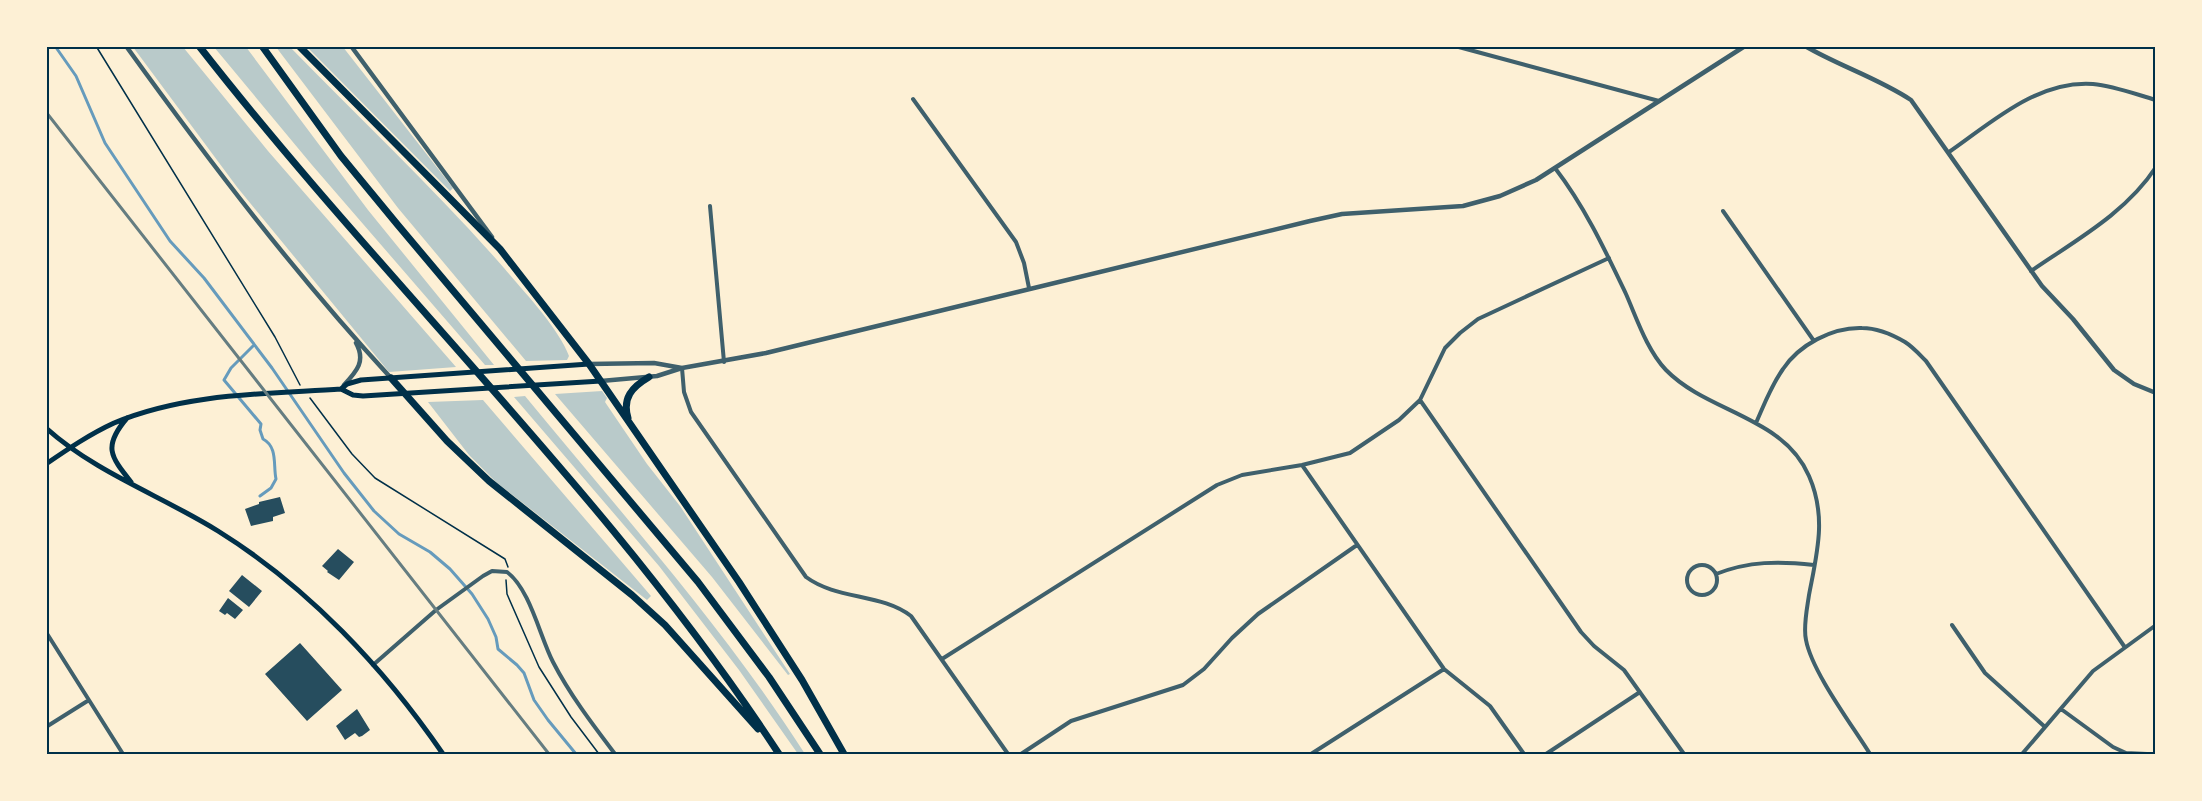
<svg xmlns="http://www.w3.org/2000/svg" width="2202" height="801" font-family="Karla,sans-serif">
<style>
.green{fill:#b9caca}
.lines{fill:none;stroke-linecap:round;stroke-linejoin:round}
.stream{stroke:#669bbc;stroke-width:3}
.building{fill:#264d5e}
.path{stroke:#003049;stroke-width:1.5}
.minor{stroke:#3f606c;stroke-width:4}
.tertiary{stroke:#3f606c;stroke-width:4.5}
.secondary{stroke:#003049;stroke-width:5}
.motorway{stroke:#003049;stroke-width:7}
.rail{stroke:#657d81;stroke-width:3}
.neatline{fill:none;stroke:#003049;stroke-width:2}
</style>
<rect width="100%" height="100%" fill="#fdf0d5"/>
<path class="green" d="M133,47H183L268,151L456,367L389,372L237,187Z
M214,47H246L368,210L494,365H485L312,165Z
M276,47H290C361,120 436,190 504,268C524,292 558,327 569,356L567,360L526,361L398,208Z
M307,47H343L453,188L450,191Z
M602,391L607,398L605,402L607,405L647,464L680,506L790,674L788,675L712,577L555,394Z
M525,396C621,513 723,626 805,754H798L739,670L659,566L514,397Z
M483,400L651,596L647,600L496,482L469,455L428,402Z"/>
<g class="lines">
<path class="stream" d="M55,46L76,76L105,143L170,241L204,278L272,368L344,473L374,511L399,534L430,552L450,569L472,594L488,619L496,637L498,649L517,665L524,673L534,700L548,720L576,754
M254,345L231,368L224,380L261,424L260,430L263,439C278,447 273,465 276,479L271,488L260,496"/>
</g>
<path class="building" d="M280,497L285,513L273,517V521L251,526L245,509L259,504V502Z
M338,549L354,562L339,580L327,572L328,571L322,566Z
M242,575L262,591L249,607L229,591Z
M228,598L243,610L235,619L227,613L225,615L219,611Z
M300,643L342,690L307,721L265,674Z
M357,709L370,730L362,736L359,737L355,733L345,740L336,726Z"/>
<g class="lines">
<path class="path" d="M96,46L275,337L300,385
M310,398L352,454L375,478L505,559L508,567
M506,580L507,594L539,667L571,717L599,754"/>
<path class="minor" d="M1455,46L1659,101
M913,99L1016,242L1024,263L1029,288
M1949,152C1991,123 2037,80 2093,84C2114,86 2135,94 2156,100
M1555,168C1585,207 1605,250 1626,294C1637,319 1647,350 1666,370C1708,413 1783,416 1809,476C1827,517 1817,553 1809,595C1807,609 1803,627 1806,640C1812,672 1852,725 1870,754
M710,206L724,362
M1723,211L1814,341
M2031,271C2076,240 2126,213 2156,167
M682,368L684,392L691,412L806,577C837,600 881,593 911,616L1008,754
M1420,400L1581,632L1594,646L1624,670L1684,754
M1756,423C1764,405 1771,386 1783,369C1799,345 1832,327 1862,328C1876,328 1893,335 1905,342C1913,347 1920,355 1926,361L2124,646
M1302,465L1444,669L1490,706L1524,754
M1687 580a15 15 0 1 1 30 0a15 15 0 1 1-30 0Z
M1716,574C1749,561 1779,561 1814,565
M1952,625L1985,673L2045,727
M46,632L123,754
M942,659L1217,485L1242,475L1302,465L1350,453L1399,420L1420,400L1445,348L1460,333L1478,319L1609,258
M373,665L436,610L483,576L492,571L507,572C530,589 540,637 553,662C570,695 593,725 615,754
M2061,709L2113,747L2126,753L2147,754
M46,727L89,700
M1021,754L1071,721L1183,685L1204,669L1232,638L1258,614L1357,545
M1311,754L1444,669
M1546,754L1640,692
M2022,754L2093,671L2156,625"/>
<path class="tertiary" d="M126,46C209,161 295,274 391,378
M351,46L492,237
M1805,46C1839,66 1878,78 1911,100L2042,286L2073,319L2114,370L2134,384L2156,393
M589,364L654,363L682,368
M601,381L657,376L682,368L766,353L1310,221L1342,214L1463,206L1500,196L1536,180L1745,46
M344,385C357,371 366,361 356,343"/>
<path class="secondary" d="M341,389L353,395L363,396L601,381
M127,418C103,446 110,456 131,482
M46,428C96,473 162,496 218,531C308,587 384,668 443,754
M46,464C68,449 90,434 114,423C185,393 265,394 341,389L347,384L361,380L589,364"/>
<path class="motorway" d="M199,46C387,287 612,498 779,754
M262,46L341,156L397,224L698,582L769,677L820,754
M299,46L500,249L589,364L739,582L802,680L844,754
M391,378L447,441L489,481L632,595L665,625L758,729
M628,418C622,398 632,387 649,377"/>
<path class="rail" d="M46,112L549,754"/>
</g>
<rect width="2202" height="801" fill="none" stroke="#fdf0d5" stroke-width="96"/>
<rect x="48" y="48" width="2106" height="705" class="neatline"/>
</svg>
